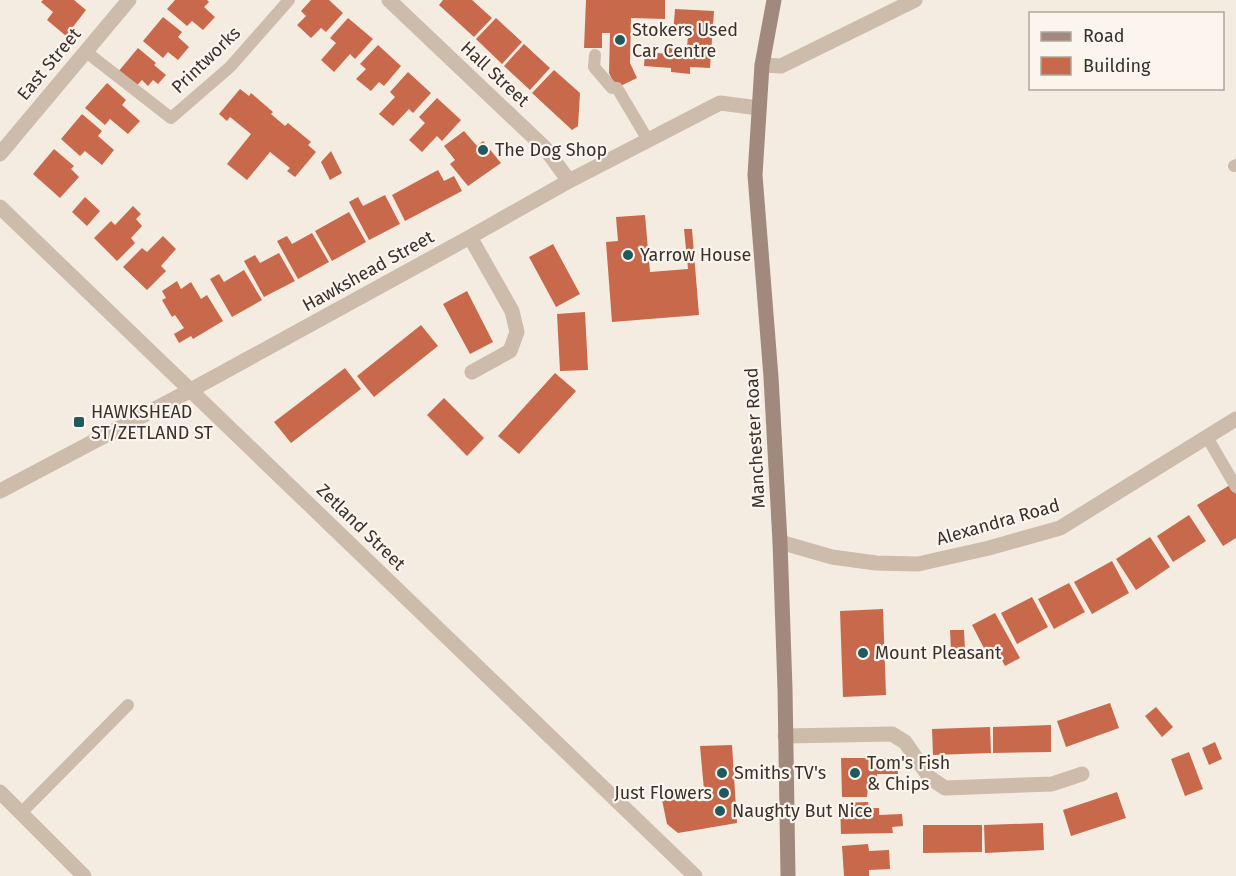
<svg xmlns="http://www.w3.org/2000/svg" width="1236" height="876" font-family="'Fira Sans',sans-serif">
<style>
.building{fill:#c8694b}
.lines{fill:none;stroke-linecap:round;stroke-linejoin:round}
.service{stroke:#cdbbac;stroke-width:12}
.minor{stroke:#cdbbac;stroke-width:15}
.secondary{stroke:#a18a7d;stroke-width:15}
.poi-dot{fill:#1f5a5e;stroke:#fbf5ee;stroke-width:2}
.labels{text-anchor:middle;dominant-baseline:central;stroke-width:4.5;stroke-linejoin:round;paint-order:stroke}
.poi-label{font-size:18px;fill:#3b302b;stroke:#fbf5ee;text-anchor:start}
.street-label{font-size:18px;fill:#3b302b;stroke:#fbf5ee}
</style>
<rect width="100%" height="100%" fill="#f4ebe1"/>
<path class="building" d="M43,0H74L86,10L66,36L47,20L53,12L41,2Z
M175,0H207L209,2L204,7L215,17L203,30L192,21L187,26L167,9Z
M311,0H329L343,13L326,32L321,28L311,38L297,25L306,16L301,11Z
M443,0H472L492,18L474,37L439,5Z
M586,0H665V19L631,18L630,63L637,78L616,88L609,73L610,33H602V48H584Z
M675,9L714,11L710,68L690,67V74L671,72V68L644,66L645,52L669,54V47L687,48L688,35L673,34Z
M163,17L182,32L178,37L189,47L178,60L168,52L163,58L143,41Z
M348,18L373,39L355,59L350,54L334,72L321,60L336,43L330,38Z
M496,18L522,42L502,64L476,39Z
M524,44L550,68L530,90L504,66Z
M378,45L401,66L384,86L379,82L371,91L356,79L366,69L360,64Z
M138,48L156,63L154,65L166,75L158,84L153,80L148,86L142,80L136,86L118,72Z
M554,70L580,93L578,126L572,130L532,93Z
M408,72L431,93L413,113L409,109L393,126L379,114L395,97L390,92Z
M107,83L126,100L122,105L140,121L128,134L110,119L105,125L85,108Z
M240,89L249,96L251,93L273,112L271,114L285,126L288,123L311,142L308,145L316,152L295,177L287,171L290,168L270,152L247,180L227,164L251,134L230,117L227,121L219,114Z
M437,98L461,120L442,141L437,136L422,152L409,140L425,123L419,117Z
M82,114L102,131L98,136L114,150L102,165L85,151L80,156L61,139Z
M464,131L477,146L483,141L501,163L468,186L450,164L455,160L444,146Z
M54,149L74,166L71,169L79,177L60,198L33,174Z
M331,151L342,173L330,180L321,162Z
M438,170L444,181L454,176L462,191L405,221L392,195Z
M385,195L400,224L369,240L349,202L358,197L363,206Z
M85,197L100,211L87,226L72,212Z
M133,206L141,214L136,219L142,226L131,238L135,243L117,261L94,238L111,221L115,225Z
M349,212L366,242L332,261L315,231Z
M645,215L650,272L688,269L684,229H692L699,315L612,322L606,242L618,241L616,217Z
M312,233L329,262L298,279L277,241L287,236L292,244Z
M163,236L176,249L161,266L166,271L147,290L123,267L142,248L147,252Z
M553,244L580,294L556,307L529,257Z
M279,253L295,281L264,297L244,261L255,255L260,263Z
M244,270L262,300L232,317L210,279L219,274L224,282Z
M177,281L181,289L191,282L201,299L207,295L223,321L193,339L191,336L179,343L174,334L184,328L175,315L172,317L162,300L166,298L162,291Z
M467,291L493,342L470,354L443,304Z
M585,312L588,370L560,371L557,314Z
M421,325L438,346L374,397L357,376Z
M345,368L361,389L291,443L274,422Z
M555,373L576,391L519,454L498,436Z
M444,398L484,438L467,456L427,415Z
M1230,485L1236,494V538L1223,546L1197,505Z
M1189,515L1206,541L1173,562L1157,536Z
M1150,537L1170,567L1136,590L1116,559Z
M1112,561L1129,593L1092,614L1074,582Z
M1069,583L1085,612L1054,629L1038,599Z
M1032,597L1048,627L1017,644L1001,613Z
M883,609L886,695L843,697L840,611Z
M995,613L1020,658L1005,666L995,647L986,652L972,625Z
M950,630H964L965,651L951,652Z
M1110,703L1119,728L1066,747L1057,721Z
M1156,707L1173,727L1162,737L1145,716Z
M1051,725V752L993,753V727Z
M990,727L991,753L933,755L932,729Z
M1215,742L1222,759L1209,765L1202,748Z
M732,745L737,823L678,833L667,824L662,800L685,799L705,801L700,746Z
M1189,752L1203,789L1185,796L1171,759Z
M841,758H897L898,774H877L876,786L868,787L867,797H842Z
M1117,792L1126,818L1071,836L1063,810Z
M868,802L869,808H879V815L902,814L903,826L892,827L893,833L841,834L840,803Z
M1043,823L1044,850L985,853L984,825Z
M923,825H982V852L923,853Z
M868,844L869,851L889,850L890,869L869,870V876H844L842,846Z"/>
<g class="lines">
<path class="service" d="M85,51L171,118L230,67L289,0
M595,55L594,67L612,88H617L648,140
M1234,166L1236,165
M1207,437L1236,487
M21,813L128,705"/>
<path class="minor" d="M389,0L545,148L569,181
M762,65L781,66L915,0
M0,154L129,0
M0,207L695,876
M470,237L512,311L517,332L510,351L472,372
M0,491L191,390L470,237L569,181L720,103L759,108
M780,542L832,557L876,563L918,564L989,548L1060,528L1236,419
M785,736L892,734L905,742L930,778L945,788L1052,784L1082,774
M0,792L84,876"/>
<path class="secondary" d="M774,0L762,65L755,175L771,377L780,542L785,689L788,876"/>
</g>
<g class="poi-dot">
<circle cx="620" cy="40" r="6"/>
<circle cx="483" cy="150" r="6"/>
<circle cx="628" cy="255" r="6"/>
<rect x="73" y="416" width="12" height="12" rx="3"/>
<circle cx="863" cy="653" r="6"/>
<circle cx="722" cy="773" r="6"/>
<circle cx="855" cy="773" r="6"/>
<circle cx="724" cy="793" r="6"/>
<circle cx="720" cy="811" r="6"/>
</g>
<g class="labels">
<g class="poi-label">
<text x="632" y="30">Stokers Used<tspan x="632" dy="21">Car Centre</tspan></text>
<text x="495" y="150">The Dog Shop</text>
<text x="640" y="255">Yarrow House</text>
<text x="91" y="412">HAWKSHEAD<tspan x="91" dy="21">ST/ZETLAND ST</tspan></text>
<text x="875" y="653">Mount Pleasant</text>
<text x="867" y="763">Tom's Fish<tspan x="867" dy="21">&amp; Chips</tspan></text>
<text x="734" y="773">Smiths TV's</text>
<text x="712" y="793" text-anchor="end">Just Flowers</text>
<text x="732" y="811">Naughty But Nice</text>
</g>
<g class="street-label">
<text transform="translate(206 60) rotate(-44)">Printworks</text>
<text transform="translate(49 64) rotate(-50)">East Street</text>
<text transform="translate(495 74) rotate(43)">Hall Street</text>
<text transform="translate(368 271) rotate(-29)">Hawkshead Street</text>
<text transform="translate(755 438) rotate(-93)">Manchester Road</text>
<text transform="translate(998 522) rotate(-16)">Alexandra Road</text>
<text transform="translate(361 527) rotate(44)">Zetland Street</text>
</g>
</g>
<rect x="1029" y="12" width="195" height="78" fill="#fbf5ee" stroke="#aea6a0" stroke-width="1.5"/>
<rect x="1041" y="32" width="30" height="9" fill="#a18a7d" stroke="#aea6a0" stroke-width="1.5"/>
<text x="1083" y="42" font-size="18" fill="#3b302b">Road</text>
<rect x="1041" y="57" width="30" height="18" fill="#c8694b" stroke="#aea6a0" stroke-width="1.5"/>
<text x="1083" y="72" font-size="18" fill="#3b302b">Building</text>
</svg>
